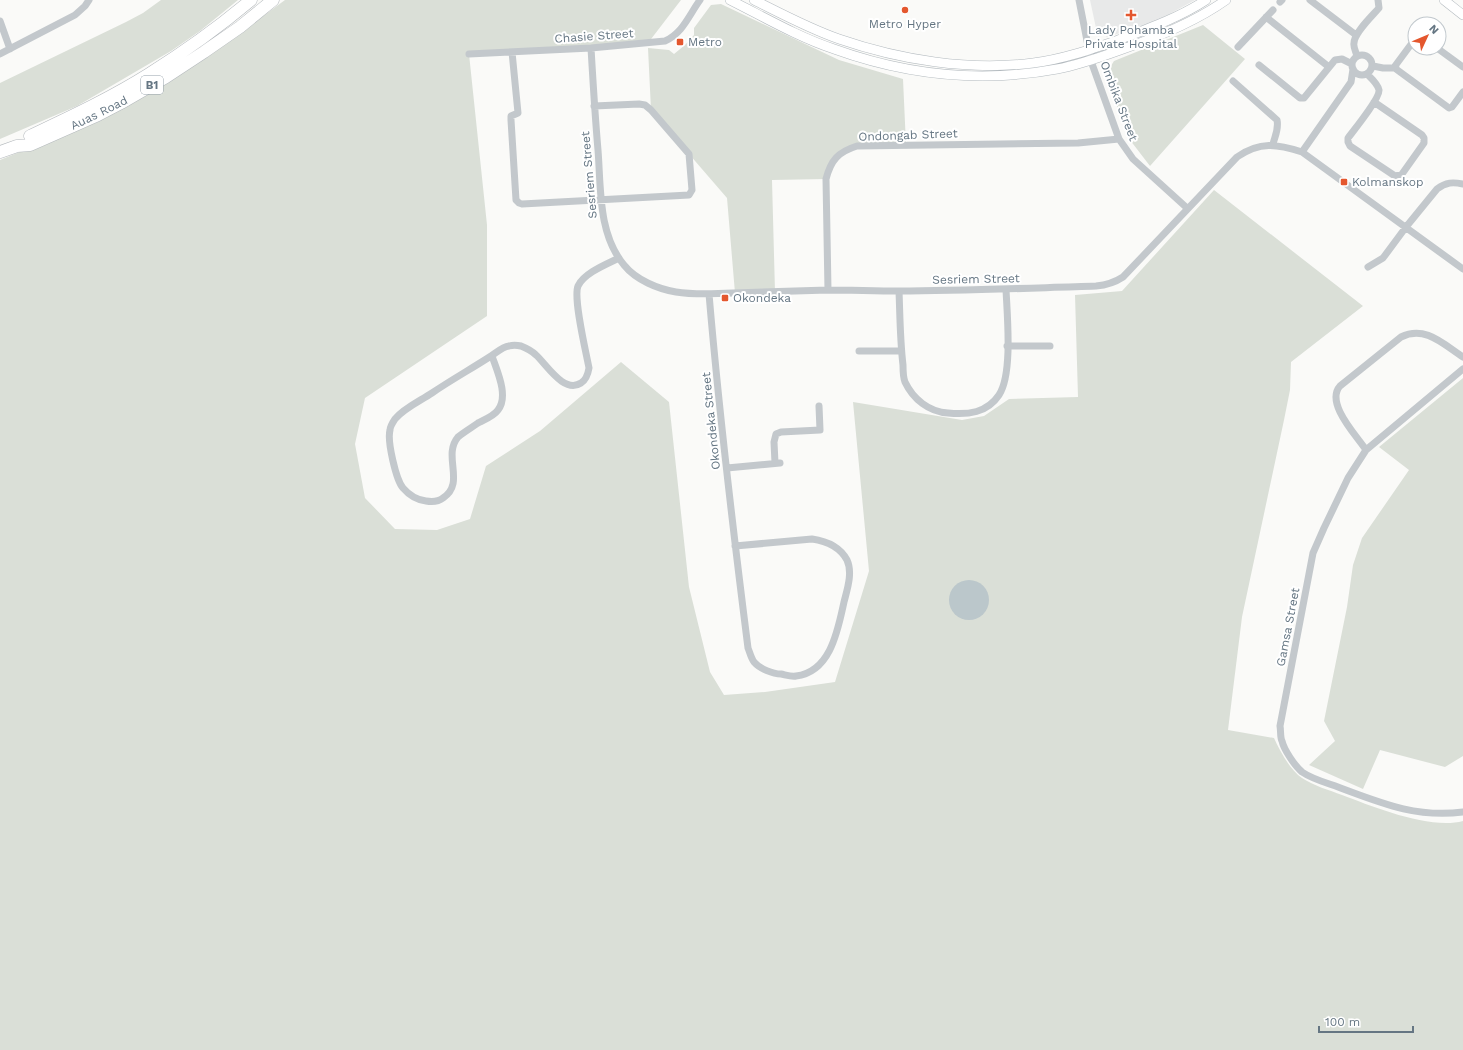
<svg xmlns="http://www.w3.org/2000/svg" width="1463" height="1050" font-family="'Work Sans',sans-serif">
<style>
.built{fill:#e8e9e9}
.green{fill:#dadfd7}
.water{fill:#bbc7cb}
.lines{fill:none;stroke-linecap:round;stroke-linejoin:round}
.secondary-casing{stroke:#b3babf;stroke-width:10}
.highway-casing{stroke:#b4b9bd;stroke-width:13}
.street{stroke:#c3c8cc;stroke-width:7}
.secondary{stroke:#fff;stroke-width:9}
.highway{stroke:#fff;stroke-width:12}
.poi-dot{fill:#e4572e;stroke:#fff;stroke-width:1.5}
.labels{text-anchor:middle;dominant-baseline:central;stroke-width:4;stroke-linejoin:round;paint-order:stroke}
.shield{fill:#fff;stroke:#939fa8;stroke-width:1}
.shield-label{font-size:11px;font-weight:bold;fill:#657683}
.poi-label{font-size:12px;fill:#657683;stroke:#fff;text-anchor:start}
.street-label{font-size:12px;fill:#657683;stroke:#fff}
</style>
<rect width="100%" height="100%" fill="#fafaf8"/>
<path class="built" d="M1090,0H1195L1153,23L1107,37L1096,28Z"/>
<path class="green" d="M161,0H238L200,31L171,51L77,106L0,139V83L126,22L143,13Z
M285,0H681L648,43L469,54L487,225V316L365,398L355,444L365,498L395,529L437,530L470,519L486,466L540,431L621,362L669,402L689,587L710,672L724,695L765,692L835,682L869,571L853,402L962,420L984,416L1009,399L1078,397L1075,295L1122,291L1214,190L1363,306L1291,362L1290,390L1284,420L1242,617L1228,730L1274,738C1280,751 1290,770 1302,778C1314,786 1329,790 1342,795C1374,807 1430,830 1463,821V1050H0V160L105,117L232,39Z
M721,4L839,60L903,79L906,145L857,146L839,154L826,179L772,180L775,292L735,293L727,198L651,110L648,48L669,50L674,54L685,45L694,35V28L711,5Z
M1203,25L1245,59L1150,166L1130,140L1108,83L1109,69L1114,61Z
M1463,378V756L1445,767L1380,750L1363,789L1309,765L1335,741L1324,721L1347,607L1353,565L1362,538L1409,470L1379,447Z"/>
<path class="water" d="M949 600a20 20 0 1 1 40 0a20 20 0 1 1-40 0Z"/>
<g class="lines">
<g class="secondary-casing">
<path id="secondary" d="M730,0C764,17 798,37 834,49C906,75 982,83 1057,69C1079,65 1101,57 1123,49C1158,37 1195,22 1226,0
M754,0C782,14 810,29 839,39C900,60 969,71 1033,63C1064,59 1092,49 1121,39C1150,28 1180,17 1206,0
M1444,0L1463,15"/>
</g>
<g class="highway-casing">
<path id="highway" d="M30,136C70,117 111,98 149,74C184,52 219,27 251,0
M0,152L17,146L30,145L98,115L121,103L166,77L204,52L240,27L273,0"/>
</g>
<path class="street" d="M1079,0L1091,61L1119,139L1133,159L1187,208
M1310,0L1356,35
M1280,2L1282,0
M1266,17L1329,67
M0,21L10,49
M1415,39L1395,66L1396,69L1449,108L1452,107L1463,92
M1238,47L1273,10
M591,48C593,82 595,116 598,150C601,188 598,234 624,265C636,280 658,289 676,292C694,295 714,294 733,293C764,292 796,291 828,290C851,290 875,291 899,291C964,291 1030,288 1096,286C1107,285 1114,283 1123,277L1237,157C1260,141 1277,144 1302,152L1463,269
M1437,48L1463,67
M512,52L518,113L511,116V120L516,200L519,203L522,204L689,195L692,190L689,154L651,110L645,105L639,104L594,106
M0,54L75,15L85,6L89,0
M469,54L591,48L665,41C683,33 689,15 700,0
M1352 65a10 10 0 1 1 20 0a10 10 0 1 1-20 0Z
M1357,56C1356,52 1353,47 1354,43C1354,33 1372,16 1379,8L1378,0
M1259,65L1300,98H1304L1335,60L1342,59L1352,64
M1373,66L1383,68H1396
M1367,74C1371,78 1378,84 1379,90C1380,98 1354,130 1348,138V142L1350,146L1395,176L1402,174L1424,143V138L1422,135L1374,102
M1233,81L1277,120C1279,129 1275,136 1273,144
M1302,152L1351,82L1353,69
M1368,267L1383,258L1406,227L1437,189C1446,182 1453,182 1463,184
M828,290L826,179C831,160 838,152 857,146L1078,143L1119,139
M899,291C900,316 900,340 903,365C903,370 903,377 905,382C913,399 929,412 948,413C968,415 987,413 999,395C1013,374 1007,314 1006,289
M709,294C719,412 733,530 748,648C750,653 751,658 754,662C760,669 773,674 781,674C786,675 792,677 796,676C831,672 838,629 844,602C847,590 853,573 847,560C840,547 826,541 812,539L735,546
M1007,346H1050
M859,351H901
M492,356C497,371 509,396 498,410C494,416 484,420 478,423C471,428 464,432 458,437C442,456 466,483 443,498C438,502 432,502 426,501C417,500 409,495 403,488C396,480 387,441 390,430C390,427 393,422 395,419C404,408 420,401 432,393C451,380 471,369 491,356C496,353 502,347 509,346C512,345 517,345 521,346C526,348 532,351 536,355C547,365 564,394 581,383C586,380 588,374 589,368C586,352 573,298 578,286C584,273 607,264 619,258
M1463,369L1366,450L1348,478L1324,528L1313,553L1280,726C1281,731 1280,737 1282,741C1284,750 1295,766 1302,772C1312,779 1327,783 1338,787C1381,803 1416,818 1463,812
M1366,450C1356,435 1325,403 1340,386L1401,337C1425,325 1443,344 1463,357
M775,463L774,442L776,434L781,432L820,430L819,406
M727,468L780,463"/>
<use href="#secondary" class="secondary"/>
<use href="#highway" class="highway"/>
</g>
<g class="poi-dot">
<circle cx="905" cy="10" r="4"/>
<path d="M1129 9h4v4h4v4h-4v4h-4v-4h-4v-4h4z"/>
<rect x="676" y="38" width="8" height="8" rx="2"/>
<rect x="1340" y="178" width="8" height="8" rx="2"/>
<rect x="721" y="294" width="8" height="8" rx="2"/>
</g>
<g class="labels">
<rect class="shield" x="141" y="76" width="22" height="18" rx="3"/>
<g class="shield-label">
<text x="152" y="85">B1</text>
</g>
<g class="poi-label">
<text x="905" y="24" text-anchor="middle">Metro Hyper</text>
<text x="1131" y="30" text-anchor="middle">Lady Pohamba<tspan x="1131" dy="14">Private Hospital</tspan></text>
<text x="688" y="42">Metro</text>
<text x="1352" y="182">Kolmanskop</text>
<text x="733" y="298">Okondeka</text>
</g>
<g class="street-label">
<text transform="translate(594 36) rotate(-4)">Chasie Street</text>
<text transform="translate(1119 101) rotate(69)">Ombika Street</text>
<text transform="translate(99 113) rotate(-26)">Auas Road</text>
<text transform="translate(908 135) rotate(-2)">Ondongab Street</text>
<text transform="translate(589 175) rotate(-95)">Sesriem Street</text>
<text transform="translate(976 279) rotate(-1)">Sesriem Street</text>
<text transform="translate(711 421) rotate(-96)">Okondeka Street</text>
<text transform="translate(1288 627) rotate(-79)">Gamsa Street</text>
</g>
</g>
<g transform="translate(1427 36) rotate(46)"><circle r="19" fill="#ffffff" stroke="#c1c8cd"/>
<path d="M0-3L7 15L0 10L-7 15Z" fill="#e4572e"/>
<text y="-6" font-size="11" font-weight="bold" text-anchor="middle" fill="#657683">N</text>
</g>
<path d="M1319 1026v6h94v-6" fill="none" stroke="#657683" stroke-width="2"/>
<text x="1325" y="1026" font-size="12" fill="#657683" stroke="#ffffff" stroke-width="3" paint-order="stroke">100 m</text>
</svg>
